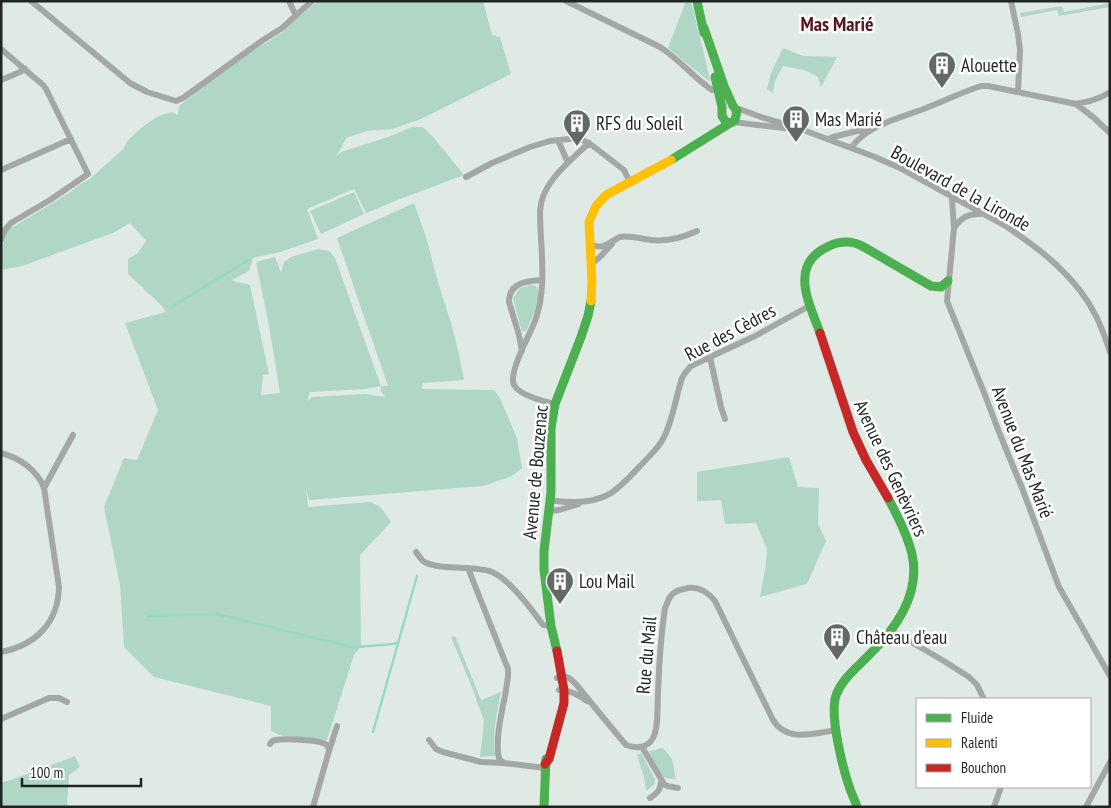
<svg xmlns="http://www.w3.org/2000/svg" width="1111" height="808" font-family="'PT Sans Narrow',sans-serif">
<style>
.green{fill:#b0d6c6;fill-rule:evenodd}
.lines{fill:none;stroke-linecap:round;stroke-linejoin:round}
.stream{stroke:#95dac1;stroke-width:2.5}
.street{stroke:#a3a8a5;stroke-width:6}
.fast{stroke:#4caf50;stroke-width:9}
.slow{stroke:#ffc107;stroke-width:9}
.jam{stroke:#c62828;stroke-width:9}
.labels{text-anchor:middle;dominant-baseline:central;stroke-width:5;stroke-linejoin:round;paint-order:stroke}
.poi-label{font-size:19px;fill:#1f2522;stroke:#fff;text-anchor:start}
.street-label{font-size:19px;fill:#1f2522;stroke:#fff}
.neighbourhood-label{font-size:20px;font-weight:bold;fill:#59131d;stroke:#fff}
</style>
<rect width="100%" height="100%" fill="#e0eae5"/>
<path class="green" d="M318,1H483L492,35L500,37L511,74L421,119L392,129L367,131L346,138L337,156L341,152L388,137L412,127H423L434,138L464,175L400,199L366,213L354,189L307,209L318,239L280,252L253,258L249,271L232,280C238,283 244,283 250,285L269,374L263,375L261,395L280,393L269,326L256,262L275,257L281,273L284,262L291,257L318,249L329,251L335,258L381,386H388L337,238L414,203L427,240L437,279L451,323L458,350L464,380L423,383L422,389L494,390L500,398L517,438L522,468L512,476L483,486L309,500L306,488L308,507L370,502C381,505 385,513 391,522L360,555L361,646L354,655L327,740L282,736L271,731V706L154,677L124,647L120,585L104,507L124,458L137,460L158,410L125,323L166,312L162,306L128,274V259L138,253L146,241L130,223L113,233L22,266L1,270V250L8,230L69,193L79,185L90,179L123,149L128,140L141,128L158,116L172,112L178,115L179,106L224,70L281,33L294,21ZM381,386V391L385,397L366,394L312,397L307,401L310,392L366,389Z
M686,1H691L710,79L709,81L668,48Z
M1110,3V7L1059,16L1057,10L1021,17L1020,13L1062,6L1064,12Z
M783,48L803,56L837,57L821,87L818,77L807,71L783,66L775,81L773,93L767,89L771,73Z
M354,192L364,214L321,234L310,211Z
M531,285L536,286L539,291L535,310L527,330L523,332L521,329L513,298L520,288Z
M789,457L798,487L819,488L818,524L826,541L807,584L760,597L766,563L767,549L756,523L725,524L721,500L697,501V472Z
M455,636L481,700L501,692C497,713 492,734 495,755L494,756L480,757L484,721L471,685L451,637Z
M663,748L672,759L676,779C672,779 668,779 664,777C659,774 651,757 649,751Z
M641,753L655,779L654,785L646,791L644,777L637,755Z
M75,756L80,767L69,775L67,807H1V783L14,779Z"/>
<g class="lines">
<path class="stream" d="M171,307L249,260
M148,616L217,614L352,647H356L393,644L397,643
M373,732L417,576"/>
<path class="street" d="M31,1L130,83L147,92L176,101L183,98L263,40L282,28L312,1
M289,1L296,16
M566,1L660,47C679,59 693,77 712,90L721,88
M1011,1L1018,34L1020,50L1018,92
M1,49L43,85L46,89L88,174L50,200L11,223L5,230L1,240
M1,80L20,72L25,69
M1076,104L1093,117L1110,133
M734,107L761,117L798,128L875,157L902,169L1004,225C1039,248 1077,277 1096,316C1102,328 1106,340 1110,352
M733,122L792,129
M829,139L833,137L873,127
M558,140L568,163
M851,148C868,124 901,118 926,108C945,101 962,92 981,86H988L1076,104L1090,101L1101,97L1110,92
M1,170L71,139
M466,177L492,163L530,147L550,141L579,138L593,146L624,170L630,182
M951,195L952,199L954,228L947,301L983,390L999,432L1022,488L1059,587L1110,676
M954,228C961,218 968,213 981,214
M591,244C602,251 609,242 620,237C627,235 643,239 651,240C668,242 682,238 697,231
M592,263C600,259 605,251 612,244
M522,351L519,335L509,302C509,282 527,281 542,280
M710,357L721,407L725,419
M555,404C545,402 519,395 514,385C508,372 530,335 535,321C548,286 540,248 540,211C541,183 570,161 589,143
M1,453C20,458 37,470 44,488L59,587C58,623 36,645 1,652
M44,488L73,435
M551,500C558,502 566,502 574,502C609,502 619,488 642,464C650,455 659,448 664,437C673,420 676,396 682,378L685,373L691,366L755,336L811,305
M550,511L559,510L579,504
M416,552C418,555 420,558 423,561C437,571 475,565 492,572C509,579 533,611 543,625L551,626
M468,568L508,669C509,678 506,688 505,696C501,715 495,741 499,759L504,763L545,768
M892,631L944,661L969,677L977,685L984,699
M557,678L564,676L569,678L575,683L601,715L626,745C636,749 648,748 653,738C659,727 657,705 658,692C659,664 661,635 665,608C667,604 668,600 670,597C673,592 678,590 684,589C697,585 707,591 715,601L773,720C787,743 814,733 837,730
M559,690C569,690 579,695 587,701
M1,719L49,698H59L67,702
M429,740L436,749L443,752L481,762L504,763
M270,744C272,741 272,741 276,740C284,738 319,740 325,744C329,746 328,747 329,751L313,807
M642,747L664,784L667,786L678,788
M329,751L337,726
M650,798C657,793 661,790 661,781
M994,807L1001,787
M1086,807L1110,762"/>
<path class="fast" d="M697,1L704,33
M715,77L722,107V116L726,122L731,123
M671,160L735,120L737,111L733,106L724,86L704,28
M820,333C810,304 788,266 827,247C839,241 852,240 864,247L931,286L941,287L948,281
M557,651L551,626L544,570V551L551,492V428L555,404L581,337L588,316L591,301
M544,807L546,759
M857,807C855,800 851,793 849,786C842,765 831,720 835,699C839,682 855,669 867,657C895,630 921,595 912,554C907,534 897,515 888,498"/>
<path class="slow" d="M591,301L592,282L589,222L596,206L606,195L671,160"/>
<path class="jam" d="M820,333L853,432L866,460L888,498
M545,764L549,759L564,703V690L557,651"/>
</g>
<defs>
<g id="building-pin" transform="scale(1.4375)"><path d="M0 17L-7.5 6A9.5 9.5 0 1 1 7.5 6Z" fill="#636a66" stroke="#fff"/><path d="M-4-6H4V6H1V3H-1V6H-4ZM-2.5-4.3h1.7v1.8h-1.7ZM.8-4.3h1.7v1.8H.8ZM-2.5-1h1.7V.8h-1.7ZM.8-1h1.7V.8H.8Z" fill="#fff"/></g>
</defs>
<g fill-rule="evenodd">
<use href="#building-pin" x="942" y="65"/>
<use href="#building-pin" x="796" y="119"/>
<use href="#building-pin" x="577" y="123"/>
<use href="#building-pin" x="560" y="581"/>
<use href="#building-pin" x="837" y="637"/>
</g>
<g class="labels">
<g class="poi-label">
<text x="961" y="65">Alouette</text>
<text x="815" y="119">Mas Marié</text>
<text x="596" y="123">RFS du Soleil</text>
<text x="579" y="581">Lou Mail</text>
<text x="856" y="637">Château d'eau</text>
</g>
<g class="street-label">
<text transform="translate(961 188) rotate(29)">Boulevard de la Lironde</text>
<text transform="translate(730 332) rotate(-28)">Rue des Cèdres</text>
<text transform="translate(1023 452) rotate(69)">Avenue du Mas Marié</text>
<text transform="translate(891 468) rotate(65)">Avenue des Genèvriers</text>
<text transform="translate(535 472) rotate(-85)">Avenue de Bouzenac</text>
<text transform="translate(646 655) rotate(-85)">Rue du Mail</text>
</g>
<g class="neighbourhood-label">
<text x="837" y="24">Mas Marié</text>
</g>
</g>
<rect width="1111" height="808" fill="none" stroke="#1f2522" stroke-width="5"/>
<rect x="916" y="698" width="175" height="90" fill="#ffffff" stroke="#a5a8a7"/>
<rect x="926" y="714" width="25" height="8" fill="#4caf50" stroke="#a5a8a7"/>
<text x="961" y="723" font-size="15" fill="#1f2522">Fluide</text>
<rect x="926" y="739" width="25" height="8" fill="#ffc107" stroke="#a5a8a7"/>
<text x="961" y="748" font-size="15" fill="#1f2522">Ralenti</text>
<rect x="926" y="764" width="25" height="8" fill="#c62828" stroke="#a5a8a7"/>
<text x="961" y="773" font-size="15" fill="#1f2522">Bouchon</text>
<path d="M22 778v8h119v-8" fill="none" stroke="#1f2522" stroke-width="2.5"/>
<text x="30" y="778" font-size="15" fill="#1f2522" stroke="#ffffff" stroke-width="4" paint-order="stroke">100 m</text>
</svg>
